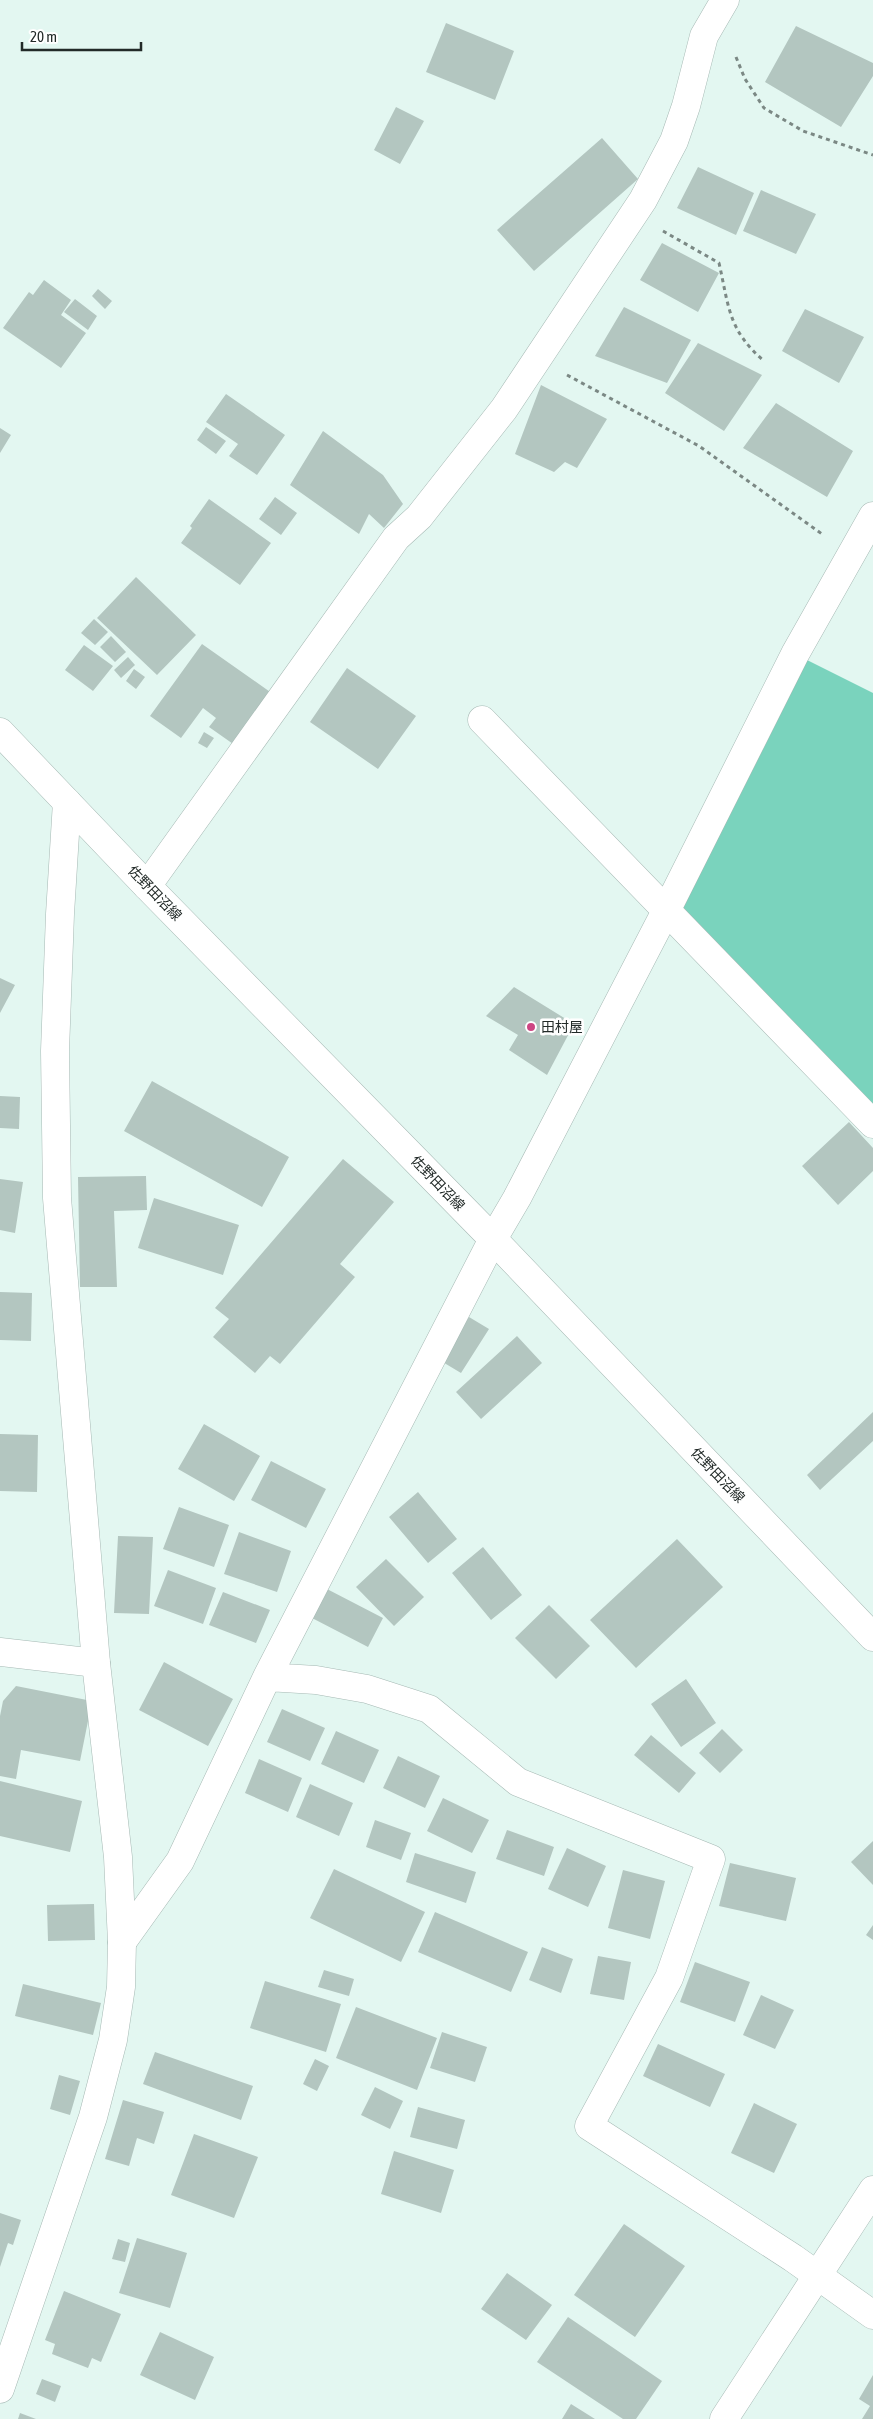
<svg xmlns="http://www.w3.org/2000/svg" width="873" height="2419" font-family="'Asap Condensed','Noto Sans JP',sans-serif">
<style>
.green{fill:#7ad3bd}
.building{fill:#b3c6c0}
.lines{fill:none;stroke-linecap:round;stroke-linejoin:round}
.street-casing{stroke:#a6b9b4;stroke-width:29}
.secondary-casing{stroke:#a6b9b4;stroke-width:29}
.primary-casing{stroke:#a6b9b4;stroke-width:29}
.path{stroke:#7b8884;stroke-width:3;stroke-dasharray:4 4;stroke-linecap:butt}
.street{stroke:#fff;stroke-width:28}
.secondary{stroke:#fff;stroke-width:28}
.primary{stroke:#fff;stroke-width:28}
.poi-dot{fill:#cd4683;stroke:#fff;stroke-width:2}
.labels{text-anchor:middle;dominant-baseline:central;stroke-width:5;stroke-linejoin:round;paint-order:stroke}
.street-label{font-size:14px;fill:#222a28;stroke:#fff}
.poi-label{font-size:14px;fill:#222a28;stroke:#fff;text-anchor:start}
</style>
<rect width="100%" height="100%" fill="#e3f7f1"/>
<path class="green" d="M795,654L873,693V1124L667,909Z"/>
<path class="building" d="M446,23L514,51L495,100L426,72Z
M796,26L873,63V76L841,127L765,82Z
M396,107L424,121L400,164L374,150Z
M602,138L638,179L534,271L497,230Z
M698,167L754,193L736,235L677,208Z
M761,190L816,214L796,254L743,231Z
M662,243L719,273L698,312L640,280Z
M44,280L71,300L61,315L86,333L61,368L3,328L29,292L33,295Z
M98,289L112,301L105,309L92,296Z
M75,299L97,316L88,330L64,312Z
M624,307L691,340L667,383L595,356Z
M805,309L864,337L839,383L782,351Z
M698,343L762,375L724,431L665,393Z
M541,385L607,419L577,468L565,462L554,472L515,454Z
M226,394L285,435L257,475L229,456L238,444L206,422Z
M776,403L853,451L827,497L743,448Z
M206,427L226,441L216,454L197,440Z
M0,428L11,435L0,453Z
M323,431L383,475L403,504L384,528L369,514L359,534L290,485Z
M275,497L297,513L281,535L259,519Z
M209,499L271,543L240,585L181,543L192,528L190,526Z
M136,577L196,635L157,675L97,618Z
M94,619L108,632L95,645L81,633Z
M111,636L126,652L115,662L100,647Z
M202,644L273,694L236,746L209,727L216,718L203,708L181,738L150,716Z
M84,645L113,666L93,691L65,670Z
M128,657L135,665L121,678L114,670Z
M347,668L416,716L378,769L310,722Z
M134,669L145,677L136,689L126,681Z
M204,732L214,738L207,748L198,743Z
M0,978L15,985L0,1013Z
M514,987L574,1024L547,1075L509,1050L518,1035L486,1016Z
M152,1081L289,1157L262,1207L124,1131Z
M0,1096L20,1097L19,1129L0,1128Z
M849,1122L873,1148V1171L838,1205L802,1166Z
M343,1159L394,1202L340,1264L355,1277L280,1364L270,1356L255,1373L213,1337L229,1319L215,1308Z
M146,1176L147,1210L114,1211L117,1287H80L78,1177Z
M0,1179L23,1182L15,1233L0,1230Z
M154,1198L239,1225L223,1275L138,1248Z
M0,1292L32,1293L31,1341L0,1340Z
M469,1317L489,1329L461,1373L441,1361Z
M517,1336L542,1363L481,1419L456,1392Z
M873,1412V1441L820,1490L807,1475Z
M204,1424L260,1456L234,1501L178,1469Z
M0,1434L38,1435L37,1492L0,1491Z
M271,1461L326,1489L306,1528L251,1500Z
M418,1492L457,1539L428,1563L389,1517Z
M179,1507L229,1525L214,1567L163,1549Z
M239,1532L291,1551L277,1592L224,1574Z
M118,1536L153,1537L149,1614L114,1613Z
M677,1539L723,1587L636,1668L590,1620Z
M483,1547L522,1595L491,1620L452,1573Z
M386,1559L424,1597L394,1626L356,1587Z
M168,1570L216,1588L203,1624L154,1606Z
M327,1589L383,1618L368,1647L312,1618Z
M223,1592L270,1610L256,1643L209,1625Z
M549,1605L590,1646L556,1679L515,1638Z
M164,1662L233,1699L208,1746L139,1710Z
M686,1679L716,1723L681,1747L651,1704Z
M16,1686L92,1701L80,1761L21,1750L16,1779L0,1776V1716L3,1701Z
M282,1709L325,1728L310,1761L267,1742Z
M722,1729L743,1750L720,1773L699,1753Z
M336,1731L379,1750L364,1783L321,1764Z
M651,1735L696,1773L679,1793L634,1755Z
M398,1756L440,1776L425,1808L383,1788Z
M259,1759L302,1778L288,1812L245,1793Z
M0,1781L82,1801L70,1852L0,1836Z
M310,1784L353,1803L339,1836L296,1817Z
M443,1798L489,1820L472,1853L427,1831Z
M375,1820L411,1833L401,1860L366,1847Z
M507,1830L554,1847L544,1876L496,1859Z
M873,1841V1885L851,1862Z
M567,1848L606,1866L588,1907L548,1889Z
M415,1853L476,1872L466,1903L406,1882Z
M730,1863L796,1878L786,1921L719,1906Z
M334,1869L425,1912L401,1962L310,1918Z
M623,1870L665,1881L650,1939L608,1928Z
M94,1904L95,1940L48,1941L47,1905Z
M435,1912L528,1952L511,1992L418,1952Z
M873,1925V1940L866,1935Z
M542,1947L573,1959L561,1993L529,1980Z
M598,1956L631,1962L624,2000L590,1994Z
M695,1962L750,1982L735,2022L680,2002Z
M324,1970L354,1979L349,1996L318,1987Z
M265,1981L341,2004L326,2052L250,2028Z
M23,1984L101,2003L93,2035L15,2016Z
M761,1995L794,2010L775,2049L743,2035Z
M356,2007L437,2038L417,2090L336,2058Z
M442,2032L487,2047L475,2082L430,2068Z
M658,2044L725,2074L710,2107L643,2076Z
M155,2052L253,2086L241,2120L143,2084Z
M315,2059L329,2066L317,2091L303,2084Z
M59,2075L80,2081L70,2115L50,2109Z
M375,2087L403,2101L390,2129L361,2115Z
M123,2100L164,2112L154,2144L137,2138L129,2166L105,2159Z
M754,2103L797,2124L774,2173L731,2153Z
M418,2107L465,2120L457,2149L410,2137Z
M194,2134L258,2157L234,2218L171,2195Z
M394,2151L454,2170L441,2213L381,2194Z
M0,2213L21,2220L13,2245L8,2243L0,2267Z
M624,2224L685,2266L635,2337L574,2295Z
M137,2238L187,2253L170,2308L119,2293Z
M118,2239L130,2243L125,2262L112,2259Z
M507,2273L552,2305L526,2340L481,2309Z
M64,2291L121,2314L101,2362L92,2358L88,2368L52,2354L55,2344L45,2340Z
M568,2317L662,2381L636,2419H623L537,2362Z
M160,2332L214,2357L195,2400L140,2375Z
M873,2375V2419H862L870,2406L859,2399Z
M42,2379L61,2386L55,2402L36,2394Z
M571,2404L595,2419H562Z
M20,2413L36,2419H18Z"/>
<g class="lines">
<g class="street-casing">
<path id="street" d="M482,720L873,1124
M147,886L396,538L419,517L504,409L643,200L674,141L686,106L704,36L725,0
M0,1652L96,1663
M267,1677L316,1680L367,1689L429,1709L518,1782L711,1859L669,1978L589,2126L793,2258L873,2315
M122,1942L180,1861L267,1677L493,1239L517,1198L667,909L795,654L873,516"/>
</g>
<g class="secondary-casing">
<path id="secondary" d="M0,2389L93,2117L113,2040L121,1987L122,1942L118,1857L96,1663L57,1198L55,1051L60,914L67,802
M724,2419L873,2190"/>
</g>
<g class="primary-casing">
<path id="primary" d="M0,732L147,886L493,1239L873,1637"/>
</g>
<path class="path" d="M736,57L745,79L764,108L803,131L873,155
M663,231L719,263C729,307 728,330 764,361
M567,375L699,446L822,534"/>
<use href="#street" class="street"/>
<use href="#secondary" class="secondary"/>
<use href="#primary" class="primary"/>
</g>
<circle class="poi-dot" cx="531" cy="1027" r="5"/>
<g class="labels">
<g class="street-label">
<text transform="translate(155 893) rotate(46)">佐野田沼線</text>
<text transform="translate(438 1183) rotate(46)">佐野田沼線</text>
<text transform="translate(718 1475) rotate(46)">佐野田沼線</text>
</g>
<g class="poi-label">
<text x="541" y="1027">田村屋</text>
</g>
</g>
<path d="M22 42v8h119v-8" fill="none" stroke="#222a28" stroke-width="2.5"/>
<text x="30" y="42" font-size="15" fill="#222a28" stroke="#ffffff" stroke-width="4" paint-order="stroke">20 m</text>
</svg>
